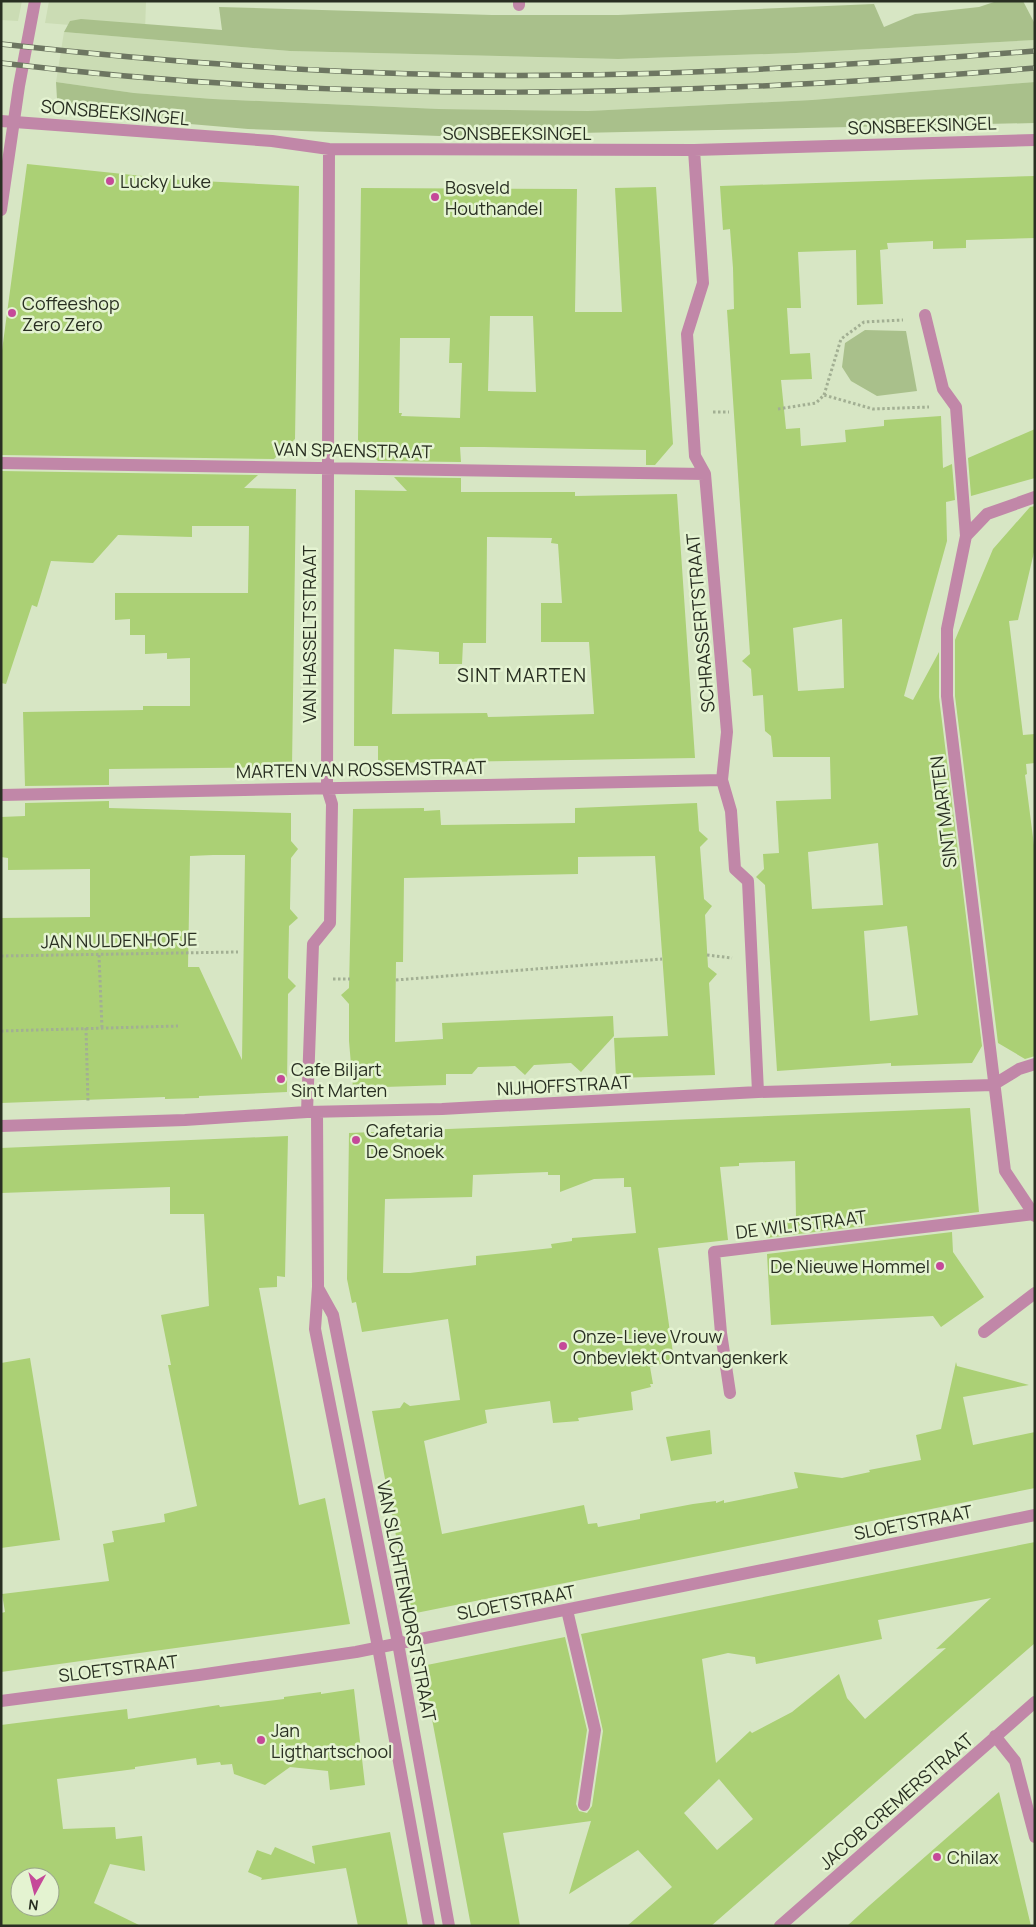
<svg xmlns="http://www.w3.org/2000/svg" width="1036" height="1927" font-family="Manrope,sans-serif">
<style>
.built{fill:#cbdcb4}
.green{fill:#a9c08b}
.building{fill:#abd075;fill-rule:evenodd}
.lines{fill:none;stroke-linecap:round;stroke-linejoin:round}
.path{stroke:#a2af93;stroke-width:3;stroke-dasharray:2.5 2.5;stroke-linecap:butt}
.service{stroke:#c187a8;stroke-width:12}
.minor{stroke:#c187a8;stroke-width:12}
.tertiary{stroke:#c187a8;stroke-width:12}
.rail-casing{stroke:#6d7661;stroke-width:5.5}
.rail{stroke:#e4f3d1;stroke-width:4;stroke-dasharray:11;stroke-linecap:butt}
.poi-dot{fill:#c54999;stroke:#e4f3d1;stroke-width:2}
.labels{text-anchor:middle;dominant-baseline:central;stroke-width:5;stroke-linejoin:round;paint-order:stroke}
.street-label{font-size:18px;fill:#292f22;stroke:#e4f3d1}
.poi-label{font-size:18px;fill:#292f22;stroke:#e4f3d1;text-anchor:start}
.neighbourhood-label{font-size:19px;letter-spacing:1px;fill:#292f22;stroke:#e4f3d1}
</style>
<rect width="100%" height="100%" fill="#d7e6c4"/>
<path class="built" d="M1,1H22L18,21L1,20Z
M49,1H146L145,31L45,23Z
M64,32L290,51L618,59L796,53L1035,40V82L812,100L588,111L439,109L213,99L134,93L56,82Z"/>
<path class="green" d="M997,1H1023L1035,24V40L796,53L618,59L290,51L64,32L70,21L81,19L222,30L219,7L492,15H618L874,4L884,27L915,14L979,7Z
M56,82L134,93L213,99L439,109L588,111L812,100L1035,82V123L440,136L248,129L74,114L57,99Z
M865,330L906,331L917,391L877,396L851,381L842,367L845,343Z"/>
<path class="building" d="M27,164L181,180L299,186L295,439L274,459L1,455V358Z
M1035,176V238L966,240V248L933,249V241L887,243L888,249L880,250L883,304L857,305L856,250L798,252L801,308H787L790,354L810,353L812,379L781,380L786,429L800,428L801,446L846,442L845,430L884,426V420L941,416L943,468L952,464L955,500L946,502L947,541L904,696L913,700L939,652V697L982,1046L972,1063L891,1066V1063L777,1071L765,885L756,877L764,869L763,854L779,853L776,801L831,799L830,757H773L771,736L765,731L763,695L753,696L751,669L742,661L750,654L727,310L734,309L733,268L730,229L723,230L720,186ZM842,619L844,688L798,691L793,628ZM878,843L883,905L812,909L808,852ZM907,926L918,1015L870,1021L864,931Z
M656,187L673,444L655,465H646V450L484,447H460L461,462L378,461L358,440L361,188L577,189L575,312H622L615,188ZM490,316H533L536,392L488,391ZM400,338H450L449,363H462L460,418L401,416L402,413H399Z
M1035,429V478L971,496L968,458Z
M1,471L258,475L244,488L296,489L292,767L109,769V785L25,786L23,712L143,710V706H190V658L167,659V653L145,654V635H130V619L115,620V593H248L249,526H192V537L118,535L93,563L51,561L37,607L32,605L6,684L1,683Z
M394,477L461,478V492H575V496L677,494L695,758L378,763V746H354L355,490L407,491ZM487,537L552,538L551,543L558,544L562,603H541V642H589L594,714L488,717L487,713L392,714L394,649L439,652V664H462L463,643H486Z
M1035,506V548L1018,620L1009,621L1023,735L1035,734V763L1026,764L1027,774L1025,775L1035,853V1056L1025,1059L998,1043L955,696V640L993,549L1030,507Z
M109,801V808L291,813V841L298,849L291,858L290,909L298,918L289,926L288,978L296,986L288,994L287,1092L199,1096V1098L165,1099V1097L1,1103V918L90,917V869L8,870V858L1,857V817L25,816V803ZM213,855H245L242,1060L199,967H188L190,856Z
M697,803L699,831L708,839L700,847L704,899L712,906L705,915L708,967L717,974L709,983L715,1075L616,1078L614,1038L668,1036L655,856L578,857V874L404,878L403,962H396L395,1042L443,1039L442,1023L613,1016L614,1036L581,1072L571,1063L534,1065L525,1075L515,1066L478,1067L472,1074H446V1085L353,1088L349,1041V1004L341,995L349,988L353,809L424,808V811L440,810L441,825L515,824L575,823V808Z
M970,1108L979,1212L766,1238L765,1221L796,1217L795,1161L739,1163V1166L720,1167L728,1240L658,1248L674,1360L650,1367L653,1384H650L651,1387L631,1392L633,1410L578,1418L579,1421L553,1423L550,1401L485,1410L487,1423L424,1441L442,1534L584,1505L588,1524L597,1523L598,1527L640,1519V1514L693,1504L716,1501V1503L724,1500V1503L798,1488L794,1472L842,1478L870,1472L869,1470L921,1460L916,1435L941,1429L956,1362L957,1366L1029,1385L963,1397L973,1445L1035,1432V1488L411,1614L372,1411L400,1408L404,1402L410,1406L460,1400L448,1319L362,1332L356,1302L352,1303L347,1279L349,1133ZM548,1172V1175H560V1192L594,1179L624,1178V1187H631L636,1233L572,1238V1241L551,1244L552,1248L476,1256V1265L410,1273H383L385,1199L472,1197L473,1175Z
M288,1136L285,1277L277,1276V1287L259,1288L299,1505L325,1498L350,1624L1,1672V1613L5,1612L2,1594L109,1581L103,1544L114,1542L112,1531L165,1522L164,1514L197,1506L168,1365H171L161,1315L209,1306L204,1214H170V1187L1,1193V1148Z
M952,1232L953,1252L984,1297L941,1327L933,1316L771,1325L767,1254Z
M30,1358L60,1540L1,1548V1363Z
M710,1430L712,1454L671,1461L666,1437Z
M1035,1542V1643L711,1926H627L672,1887L638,1850L569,1894L591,1821L503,1833L520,1926H471L422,1666L565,1637L587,1730L576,1804L579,1811L587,1813L592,1806L603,1731L581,1634ZM991,1598L936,1649L946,1648L865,1719L847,1698L839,1674L792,1712L752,1733L750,1731L716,1763L702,1659L728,1653L755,1657L756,1664L882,1639L878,1620ZM719,1779L753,1819L717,1850L684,1813Z
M354,1689L365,1785L330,1790L328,1771L290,1767L265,1785L234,1774L232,1764L221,1765L220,1762L197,1765L196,1758L135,1767V1769L57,1779L63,1829L115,1827L116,1839L142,1836L145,1871L110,1864L94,1903L141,1926H1V1725L127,1709L128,1719L219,1705L220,1707L284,1699V1697L321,1692V1694ZM20,1877H50V1907H20Z
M999,1792L1031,1926H847L870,1905Z
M390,1832L408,1926H358L346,1868L261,1880L262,1878L248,1872L257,1850L271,1855L275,1847L315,1864L312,1846Z"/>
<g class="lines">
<path class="path" d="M824,395L841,339L864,322L903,320
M778,409L816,403L824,395L873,409L929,407
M713,412H729
M99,955L102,1028
M707,955L732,958
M1,956L238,952
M333,979H350
M396,980L662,959
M86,1028L88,1103
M1,1031L178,1026"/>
<path class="service" d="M519,1V5
M984,1332L1035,1293
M730,1393L721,1333L714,1252L1034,1214
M567,1610L595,1730L584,1805"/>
<path class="minor" d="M1,121L272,141L329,149L694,150L1035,140
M694,150L703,283L687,334L695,456L705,474L727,732L722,780L731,811L735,869L748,881L758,1092
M925,315L943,389L956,407L966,536
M1,463L705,474
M1035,497L987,514L966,536L947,629V696L1005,1171L1035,1216
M1,795L722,780
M307,1112L313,944L330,923L332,804L327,788L329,149
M317,1112L318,1287L315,1329L378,1647L429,1926
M1,1126L185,1120L307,1112L442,1109L758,1092L993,1085L1019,1069L1035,1064
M318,1288L333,1315L398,1643L449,1926
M1,1701L199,1675L356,1652L1035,1515
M995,1736L1015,1761L1035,1837
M780,1926L1035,1702"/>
<path class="tertiary" d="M1,210L19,86L35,1"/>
<g class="rail-casing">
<path id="rail" d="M1,44C153,61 305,72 458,75C651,78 843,66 1035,51
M1,63C347,105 688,97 1035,68"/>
</g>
<use href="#rail" class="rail"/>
</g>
<g class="poi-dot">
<circle cx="110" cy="181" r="5"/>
<circle cx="435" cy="197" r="5"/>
<circle cx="12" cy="313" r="5"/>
<circle cx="281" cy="1079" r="5"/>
<circle cx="356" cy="1140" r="5"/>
<circle cx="940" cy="1266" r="5"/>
<circle cx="563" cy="1346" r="5"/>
<circle cx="261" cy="1740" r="5"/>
<circle cx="937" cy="1857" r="5"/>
</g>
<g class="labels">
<g class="street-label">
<text transform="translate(115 112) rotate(5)">SONSBEEKSINGEL</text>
<text transform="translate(922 125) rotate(-2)">SONSBEEKSINGEL</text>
<text x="517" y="133">SONSBEEKSINGEL</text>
<text transform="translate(353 450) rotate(1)">VAN SPAENSTRAAT</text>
<text transform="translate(700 623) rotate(-95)">SCHRASSERTSTRAAT</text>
<text transform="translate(309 634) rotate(-90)">VAN HASSELTSTRAAT</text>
<text transform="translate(361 769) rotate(-1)">MARTEN VAN ROSSEMSTRAAT</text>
<text transform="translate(943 812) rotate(-97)">SINT MARTEN</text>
<text transform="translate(119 940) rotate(-1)">JAN NULDENHOFJE</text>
<text transform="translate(564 1085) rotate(-3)">NIJHOFFSTRAAT</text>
<text transform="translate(801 1224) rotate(-7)">DE WILTSTRAAT</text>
<text transform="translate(913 1522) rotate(-11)">SLOETSTRAAT</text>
<text transform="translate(407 1601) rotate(79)">VAN SLICHTENHORSTSTRAAT</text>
<text transform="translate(516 1602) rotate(-11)">SLOETSTRAAT</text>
<text transform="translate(118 1668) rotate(-7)">SLOETSTRAAT</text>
<text transform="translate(896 1801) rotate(-41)">JACOB CREMERSTRAAT</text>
</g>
<g class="poi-label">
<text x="120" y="181">Lucky Luke</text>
<text x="445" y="187">Bosveld<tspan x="445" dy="21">Houthandel</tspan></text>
<text x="22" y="303">Coffeeshop<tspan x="22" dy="21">Zero Zero</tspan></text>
<text x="291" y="1069">Cafe Biljart<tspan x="291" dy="21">Sint Marten</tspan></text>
<text x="366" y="1130">Cafetaria<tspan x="366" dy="21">De Snoek</tspan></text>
<text x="930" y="1266" text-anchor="end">De Nieuwe Hommel</text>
<text x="573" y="1336">Onze-Lieve Vrouw<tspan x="573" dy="21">Onbevlekt Ontvangenkerk</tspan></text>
<text x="271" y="1730">Jan<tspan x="271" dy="21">Ligthartschool</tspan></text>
<text x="947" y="1857">Chilax</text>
</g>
<g class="neighbourhood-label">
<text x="522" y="675">SINT MARTEN</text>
</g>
</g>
<rect width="1036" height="1927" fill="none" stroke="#292f22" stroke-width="5"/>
<g transform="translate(35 1892) rotate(187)"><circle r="24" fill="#e4f3d1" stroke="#99a58b"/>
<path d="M0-4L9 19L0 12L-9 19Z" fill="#c54999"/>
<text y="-8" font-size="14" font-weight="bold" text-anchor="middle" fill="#292f22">N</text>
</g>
</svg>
